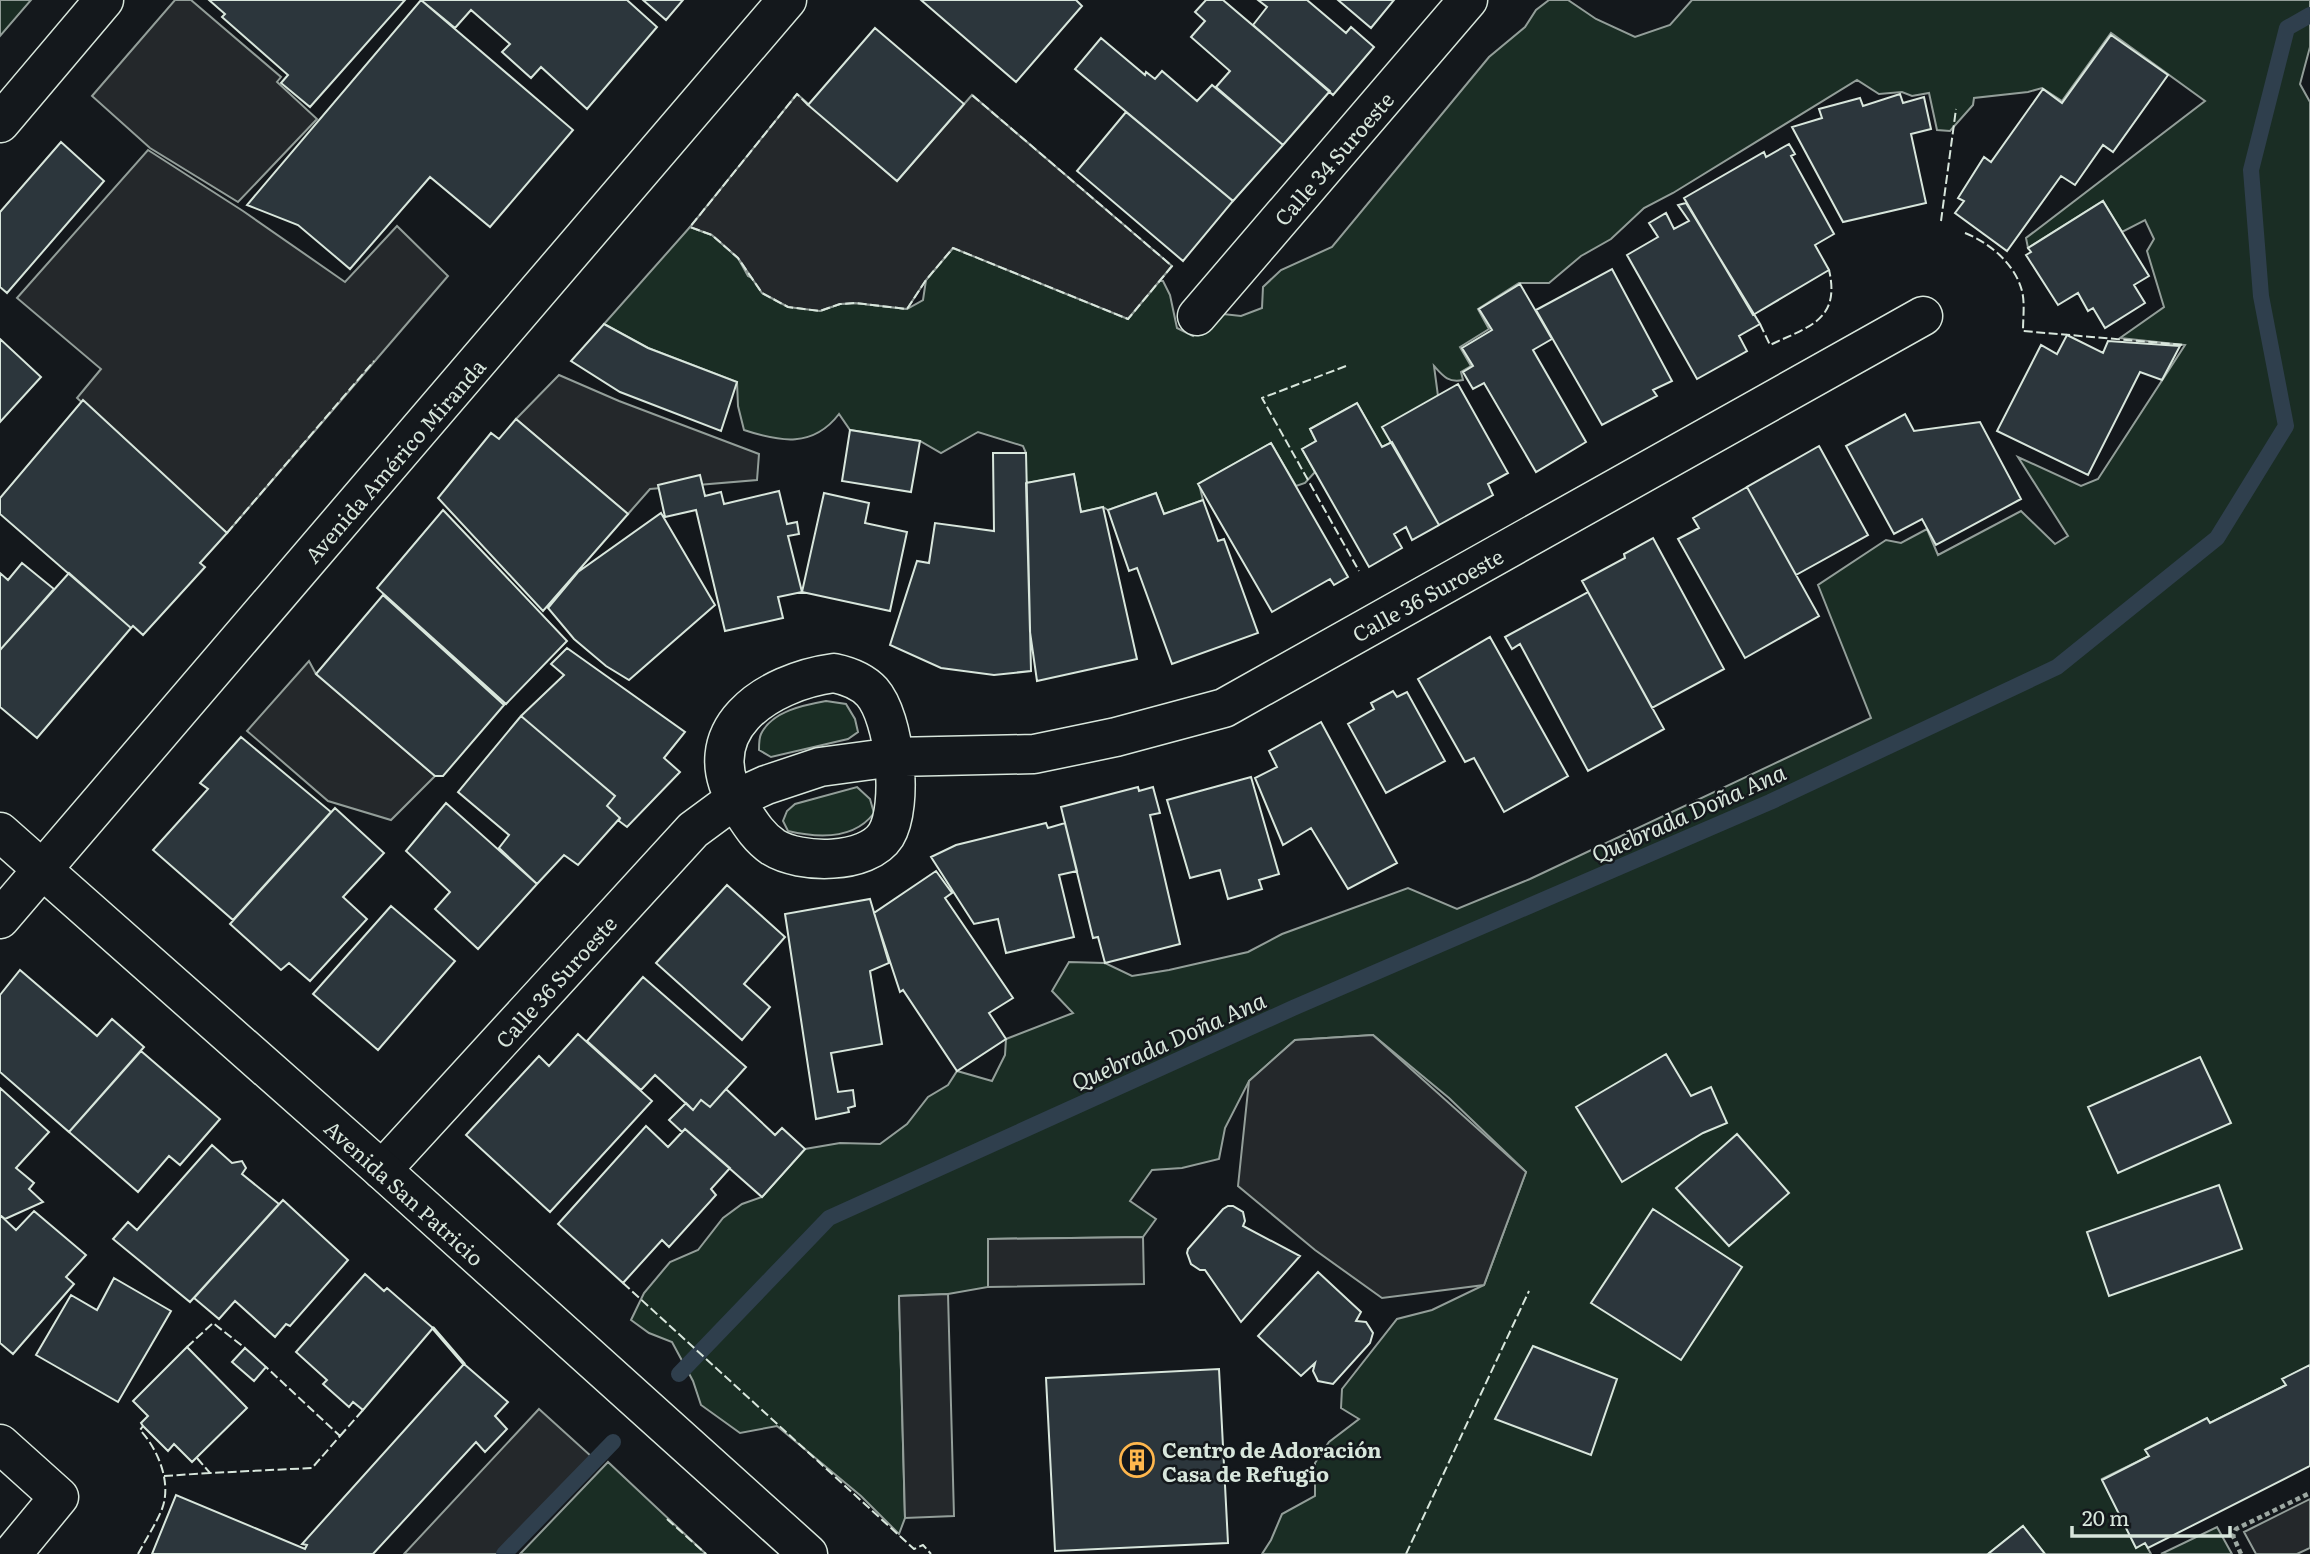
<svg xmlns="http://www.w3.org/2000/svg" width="2310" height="1554" font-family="Literata,serif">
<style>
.green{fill:#1a2d24;stroke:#939e99;stroke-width:2}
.parking{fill:#24282b;stroke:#939e99;stroke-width:2}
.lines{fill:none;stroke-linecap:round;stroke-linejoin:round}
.stream{stroke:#2f3f4d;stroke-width:16}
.building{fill:#2c363c;stroke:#d8e6dc;stroke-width:2}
.street-casing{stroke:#d8e6dc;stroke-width:41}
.secondary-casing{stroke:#d8e6dc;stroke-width:41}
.path{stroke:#9da8a2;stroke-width:4.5;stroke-dasharray:5 3.5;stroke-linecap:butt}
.street{stroke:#14181c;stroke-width:38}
.secondary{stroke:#14181c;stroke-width:38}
.fence{stroke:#d8e6dc;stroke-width:2;stroke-dasharray:9 3.5;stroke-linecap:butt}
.wall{stroke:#d8e6dc;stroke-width:3.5}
.labels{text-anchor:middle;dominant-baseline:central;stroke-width:5;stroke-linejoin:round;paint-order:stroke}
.street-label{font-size:21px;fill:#d8e6dc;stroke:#14181c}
.poi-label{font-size:21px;font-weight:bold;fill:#d8e6dc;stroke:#14181c;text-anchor:start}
.water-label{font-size:23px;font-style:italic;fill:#d8e6dc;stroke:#14181c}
</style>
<rect width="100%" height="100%" fill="#14181c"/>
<path class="green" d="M0,0H31L0,36Z
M1549,0H1568L1596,19L1635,37L1670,25L1692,0H2310V47L2300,84L2310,102V1365L2283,1379L2286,1385L2210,1423L2207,1418L2146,1449L2149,1456L2102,1479L2136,1547L2145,1543L2151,1554H2045L2023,1526L1988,1554H1262L1271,1540L1282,1514L1315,1496V1463L1329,1442L1359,1419L1341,1408L1342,1389L1397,1319L1432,1310L1484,1285L1526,1172L1449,1098L1373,1035L1295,1040L1249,1081L1225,1128L1219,1159L1182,1168L1152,1170L1130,1201L1156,1219L1143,1237L988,1239V1287L948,1294L899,1296L905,1518L899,1534L861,1496L777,1426L740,1433L701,1405L693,1381L672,1342L649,1333L631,1320L644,1293L670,1262L698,1250L723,1218L742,1204L762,1197L805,1149L840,1143L880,1144L907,1124L928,1097L948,1085L957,1071L992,1081L1005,1055L1006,1039L1073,1013L1052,991L1069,962L1105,963L1132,976L1169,970L1248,952L1282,934L1408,888L1457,909L1530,879L1871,718L1818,585L1886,540L1901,543L1927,529L1938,555L2021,511L2055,544L2068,536L2018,457L2081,486L2098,479L2185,345L2120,338L2164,307L2147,251L2154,239L2145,220L2122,232L2103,201L2028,248L2026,238L2205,101L2111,33L2062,101L2042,88L2028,92L1974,98L1973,105L1950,131L1937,130L1929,93L1912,96L1902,92L1879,94L1857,80L1673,193L1644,208L1611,239L1581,256L1549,283H1519L1478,309L1489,329L1460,347L1471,366L1461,372L1463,380C1448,383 1443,376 1434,366L1438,396L1392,442L1382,447L1357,403L1310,429L1316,441L1302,449L1315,472L1305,483L1296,486L1271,443L1199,484L1203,500L1164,514L1156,493L1108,510L1103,507L1081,512L1074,475L1026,483V453L1023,446L978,432L941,453L920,441L850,430L839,414C813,448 780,442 744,430L738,406L737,382L648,348L604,324L690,227L712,235L738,258L748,276L820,311L840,304L855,303L907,309L923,300L926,280L953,248L1133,280L1163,281L1170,295L1177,328L1193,336L1205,324L1223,314L1241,316L1262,308L1263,287L1281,270L1332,247L1489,57L1525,27L1536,10Z
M826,701L846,704L855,719L858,732L848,739L771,757L759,750C759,745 759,738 761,734C772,711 804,705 826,701Z
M857,787L870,799L874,813C854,840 818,838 788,831L783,821L787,811L795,804Z
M608,1462L706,1554H520Z
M2217,1527L2232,1554H2161Z"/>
<path class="parking" d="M175,0H191L281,77L277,82L317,119L238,202L150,148L92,96Z
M797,94L897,181L972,95L1172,266L1128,319L953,248L926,280L907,309L855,303L840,304L820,311L788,307L762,293L738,258L712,235L690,227Z
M148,150L243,211L345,282L397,226L448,276L227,533L77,398L101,369L17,298Z
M559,375L619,401L759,454L757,480L650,489L628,514L516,419Z
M309,661L316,674L435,776L391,820L328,801L247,731Z
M1373,1035L1526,1172L1484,1285L1382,1298L1315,1250L1238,1186L1249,1081L1295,1040Z
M1143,1237L1144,1284L988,1287V1239Z
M948,1294L954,1516L905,1518L899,1296Z
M539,1409L592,1457L502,1554H404Z
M2310,1499V1548L2297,1554H2256L2244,1532Z"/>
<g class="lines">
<path class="stream" d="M679,1374L829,1218L1293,1008L1770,802L2057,667L2217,538L2286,426L2261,296L2251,170L2287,28L2310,15
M504,1554L613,1442"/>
</g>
<path class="building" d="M209,0H405L310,107L281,83L288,75L222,17L225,14Z
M421,0H627L657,27L587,109L541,67L531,78L502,52L510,44L471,10L455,28Z
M421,0L573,130L490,227L430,177L350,269L298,225L247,205Z
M643,0H683L666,20Z
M921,0H1076L1082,6L1016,82Z
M1206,0H1223L1330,91L1283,145L1216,87L1230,71L1191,37L1205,21L1195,12Z
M1258,0H1307L1346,33L1351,27L1374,47L1333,95L1253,25L1267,7Z
M1338,0H1394L1371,28Z
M875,28L964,104L897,181L808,105Z
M2111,35L2168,75L2113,152L2103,145L2075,185L2061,176L2007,251L1955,213L1964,201L1958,198L1984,157L1991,162L2043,89L2062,103Z
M1101,38L1145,75L1146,72L1155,79L1162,71L1197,101L1212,85L1283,145L1233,201L1075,69Z
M1900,94L1903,103L1924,97L1931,129L1911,134L1926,203L1843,222L1792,127L1822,118L1819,109L1860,98L1863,106Z
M1126,112L1233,201L1183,261L1077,171Z
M61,142L104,181L7,293L0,287V212Z
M1789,144L1795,154L1791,156L1834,234L1815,245L1829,270L1753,315L1684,198L1764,152L1766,157Z
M2103,201L2149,276L2134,285L2145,303L2105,328L2093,308L2088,311L2078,293L2058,305L2026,255L2031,252L2028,248Z
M1686,203L1760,324L1739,336L1747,351L1697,379L1627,255L1658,237L1649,223L1666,213L1674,229L1689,221L1678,205Z
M1612,269L1672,381L1653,390L1657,396L1602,425L1536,310Z
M1520,284L1552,339L1533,350L1586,442L1536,472L1484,383L1473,389L1463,372L1473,366L1462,348L1492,330L1479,309Z
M604,324L648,348L737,382L721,431L620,392L571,361Z
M2067,335L2103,353L2108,341L2180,346L2162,380L2140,372L2088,475L1997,431L2041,345L2057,354Z
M0,339L41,377L0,422Z
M1458,384L1508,473L1488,484L1493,495L1439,525L1382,427Z
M83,400L227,533L200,563L205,567L143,635L133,626L131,628L0,514V498Z
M1357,403L1382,447L1392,442L1439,525L1412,540L1406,527L1394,534L1402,548L1369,567L1302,449L1316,441L1310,429Z
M1905,414L1914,431L1980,422L2021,499L1936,545L1922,519L1894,534L1846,446Z
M516,419L628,514L543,611L438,498L491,433L499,439Z
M850,430L920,441L911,492L842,481Z
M1271,443L1348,577L1334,585L1330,579L1272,612L1198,484Z
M1819,446L1868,535L1796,575L1747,487Z
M993,453H1026L1031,671L994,675L941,668L890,645L917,561L929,563L935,523L994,531Z
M1074,474L1081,512L1103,507L1137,659L1037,681L1030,632L1026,483Z
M700,475L705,496L721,492L724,504L779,491L787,524L797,522L799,534L788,536L802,592L778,597L783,618L725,631L696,510L665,517L658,485Z
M1747,487L1819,616L1745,658L1678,539L1699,528L1693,518Z
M824,493L869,503L865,523L907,532L890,611L802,592Z
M1156,493L1164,514L1203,500L1218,541L1224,539L1258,633L1172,664L1137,568L1129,571L1108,510Z
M443,510L567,641L506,704L377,588Z
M661,513L715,605L629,680L606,666L574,639L548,608L578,572Z
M1653,538L1724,669L1652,708L1582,581L1625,558L1624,554Z
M22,563L54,589L0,650V573L8,580Z
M69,573L131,628L37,738L0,707V650Z
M1588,592L1664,729L1588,771L1520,644L1512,649L1505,637Z
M383,595L504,705L443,776H435L316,674Z
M1490,637L1568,776L1504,812L1474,758L1465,762L1418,679Z
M567,648L685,732L664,758L680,772L627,827L619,821L620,818L607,806L615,796L521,716L564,675L551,664Z
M1393,691L1397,697L1407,692L1445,761L1386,793L1348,724L1374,709L1371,703Z
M521,716L615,796L607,806L620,818L578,865L564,855L537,884L499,848L509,835L458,792Z
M1321,722L1397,863L1348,889L1311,828L1283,845L1255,778L1277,767L1269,751Z
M241,737L331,812L233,920L153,850L208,789L200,783Z
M1251,777L1279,874L1259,880L1262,889L1228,899L1220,870L1190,878L1167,800Z
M1138,787L1139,791L1153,787L1160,813L1150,815L1180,944L1105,963L1098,937L1093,938L1061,807Z
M446,803L537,884L478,949L435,909L450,892L406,851Z
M335,808L384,853L343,897L367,919L310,981L289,963L281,970L230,924Z
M1046,823L1048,828L1065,823L1077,871L1059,875L1074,937L1006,953L998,919L974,924L931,857L956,845Z
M936,871L952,893L945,898L1013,998L989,1013L1006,1039L957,1071L903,990L900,992L874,913Z
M727,885L785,937L744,984L770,1007L742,1040L656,963Z
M870,899L889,963L870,971L882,1044L831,1053L838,1092L853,1090L855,1106L848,1108L849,1112L816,1119L785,914Z
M391,906L455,961L378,1050L313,994Z
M20,970L97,1036L112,1019L144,1047L69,1132L0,1072V995Z
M643,977L746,1067L710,1107L701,1100L693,1110L655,1075L641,1090L587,1041Z
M578,1034L652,1101L550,1212L466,1135L539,1056L549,1066Z
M141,1051L220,1119L180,1165L169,1156L138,1192L69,1132Z
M1666,1054L1691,1096L1711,1087L1727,1123L1703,1133L1622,1182L1576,1107Z
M2200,1057L2231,1123L2118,1173L2088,1107Z
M0,1088L49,1132L16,1168L34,1183L29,1189L43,1202L5,1219L0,1215Z
M726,1089L775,1135L782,1128L805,1149L762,1197L685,1129L682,1132L669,1120L686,1103L693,1110L701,1100L710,1107Z
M646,1126L668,1147L685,1129L730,1168L711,1189L716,1195L669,1247L662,1240L623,1283L558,1224Z
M1737,1134L1789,1193L1729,1246L1676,1188Z
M212,1145L232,1163L242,1161L246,1168L242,1174L279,1204L190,1302L113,1239L128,1222L137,1230Z
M2219,1185L2242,1249L2109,1296L2087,1232Z
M283,1200L348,1260L290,1326L286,1324L275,1337L235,1301L219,1319L194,1298Z
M1228,1206H1233L1243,1212L1245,1221L1243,1226L1300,1256L1241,1322L1205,1270H1200L1191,1264L1187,1253L1188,1249L1223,1209Z
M1653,1209L1742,1267L1681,1360L1591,1303Z
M34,1211L86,1255L66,1277L74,1284L13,1354L0,1343V1215L16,1230Z
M1318,1272L1361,1312L1356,1321L1366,1322L1373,1333L1370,1343L1333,1384L1318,1381L1313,1371L1315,1363L1301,1376L1258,1336Z
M365,1274L384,1291L387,1288L433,1328L363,1410L353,1402L349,1407L323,1384L327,1380L296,1352Z
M114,1278L171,1311L118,1402L36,1355L71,1295L97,1310Z
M1533,1346L1617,1379L1591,1455L1495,1419Z
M187,1347L247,1408L192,1462L174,1444L168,1451L143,1426L141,1423L148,1416L133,1401Z
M245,1348L266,1367L254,1381L232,1362Z
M464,1364L508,1402L495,1416L507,1429L485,1452L476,1442L373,1554H152L176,1495L305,1549L307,1545L302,1544Z
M2310,1365V1466L2148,1548L2145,1543L2136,1548L2102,1480L2149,1456L2145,1450L2207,1418L2210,1423L2286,1385L2282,1379Z
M1219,1369L1228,1543L1055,1551L1046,1378Z
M2023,1526L2045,1554H1988Z"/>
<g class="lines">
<g class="street-casing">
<path id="street" d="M0,123L104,0
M1197,316L1468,0
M834,673C848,676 862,681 872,692C895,718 904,805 886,835C867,865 800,864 773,847C757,836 749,821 739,806C692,731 767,682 834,673Z
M382,1170L693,830L735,799L766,785L820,767L894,757L1034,754L1116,737L1224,708L1923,316
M0,1444L59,1497L12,1554"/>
</g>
<g class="secondary-casing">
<path id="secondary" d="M0,832L382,1170L808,1554
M0,919L787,0"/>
</g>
<path class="path" d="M2241,1554L2233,1536L2236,1529L2310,1493"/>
<use href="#street" class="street"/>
<use href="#secondary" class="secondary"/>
<path class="fence" d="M808,105L797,94L690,227L712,235L738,258L762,293L788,307L820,311L840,304L855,303L907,309L926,280L953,248L1128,319L1172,266L972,95
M1941,221L1956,109
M1965,233C1990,243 2015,264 2022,291C2025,303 2023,318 2023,331L2185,345
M1760,324L1770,345C1807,327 1841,321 1829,270
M1346,366L1262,398L1359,571
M227,533L374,361
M623,1283L914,1549L923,1545L931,1554
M187,1347L213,1323L245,1348
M340,1436L363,1410
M197,1458L210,1473L312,1468L340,1436L266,1367
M164,1476L210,1473
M667,1519L706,1554
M138,1554C146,1539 156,1524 162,1509C172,1483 158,1449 140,1430L143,1426
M1406,1554L1529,1291"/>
<path class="wall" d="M433,1328L464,1364"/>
</g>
<defs>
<g id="building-ring" transform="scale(1.75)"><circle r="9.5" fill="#14181c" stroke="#ffb74d" stroke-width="1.5"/><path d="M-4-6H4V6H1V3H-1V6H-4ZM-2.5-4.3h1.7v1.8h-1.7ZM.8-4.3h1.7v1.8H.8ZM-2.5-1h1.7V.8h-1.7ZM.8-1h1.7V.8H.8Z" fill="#ffb74d"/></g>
</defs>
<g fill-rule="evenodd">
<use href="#building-ring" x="1137" y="1460"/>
</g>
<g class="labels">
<g class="street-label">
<text transform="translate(1333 158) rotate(-49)">Calle 34 Suroeste</text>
<text transform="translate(394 460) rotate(-49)">Avenida Américo Miranda</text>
<text transform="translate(1427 594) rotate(-29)">Calle 36 Suroeste</text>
<text transform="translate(555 981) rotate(-48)">Calle 36 Suroeste</text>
<text transform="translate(405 1192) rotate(42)">Avenida San Patricio</text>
</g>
<g class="poi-label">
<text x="1162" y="1448">Centro de Adoración<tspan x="1162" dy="24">Casa de Refugio</tspan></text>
</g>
<g class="water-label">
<text transform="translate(1688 812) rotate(-24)">Quebrada Doña Ana</text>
<text transform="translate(1168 1040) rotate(-24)">Quebrada Doña Ana</text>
</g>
</g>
<path d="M2072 1526v10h158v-10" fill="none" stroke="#d8e6dc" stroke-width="3.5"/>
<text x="2082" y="1526" font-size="21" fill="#d8e6dc" stroke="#14181c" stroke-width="5" paint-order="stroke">20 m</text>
</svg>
